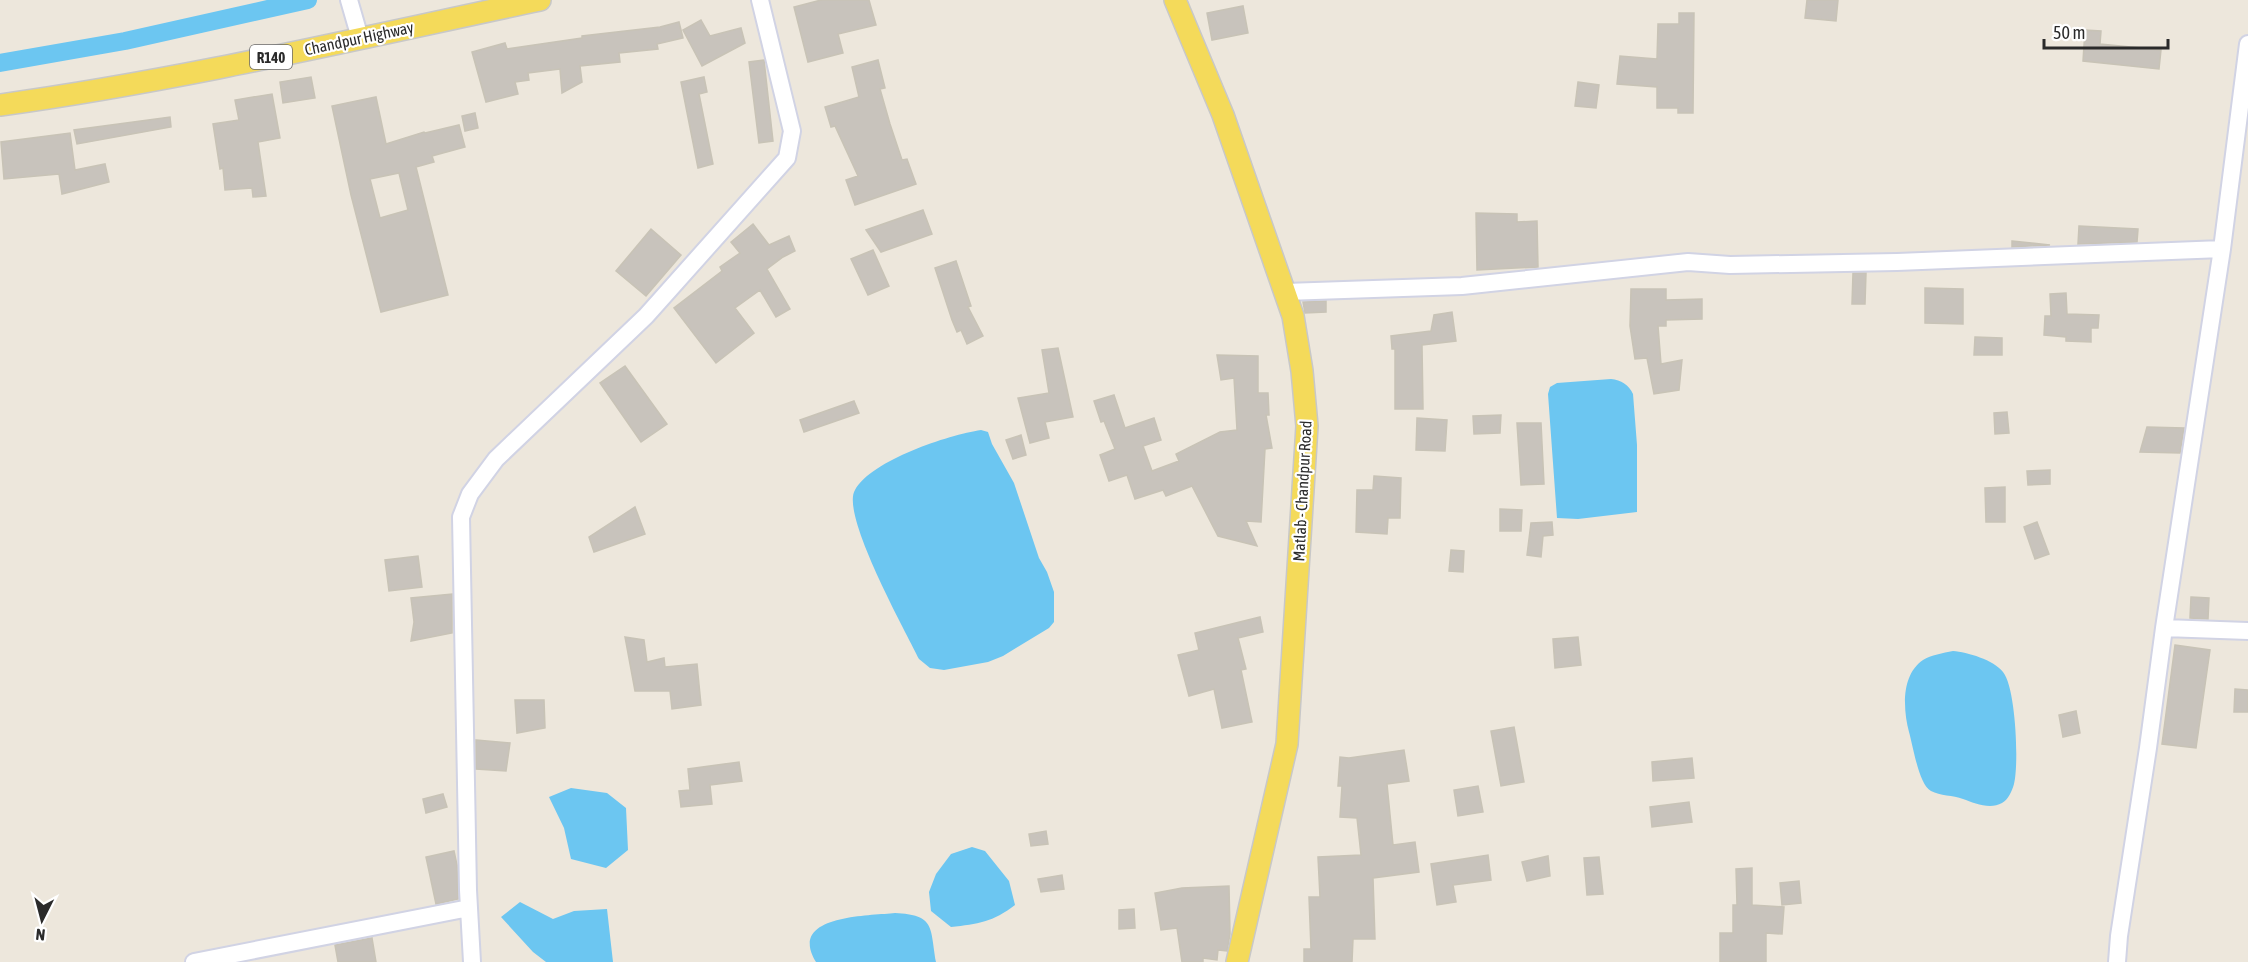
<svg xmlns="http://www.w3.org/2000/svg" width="2248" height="962" font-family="'Asap Condensed',sans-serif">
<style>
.water{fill:#6cc6f1}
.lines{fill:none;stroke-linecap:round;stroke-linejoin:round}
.canal{stroke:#6cc6f1;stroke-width:18}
.building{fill:#c8c3bc;stroke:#c8c3b6;stroke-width:1.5;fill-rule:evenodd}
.minor-casing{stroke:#d1d3e4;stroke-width:20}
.major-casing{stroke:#c8c8c8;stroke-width:24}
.minor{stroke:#fff;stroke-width:16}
.major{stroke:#f4da5a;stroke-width:21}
.labels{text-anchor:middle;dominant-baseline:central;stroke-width:4.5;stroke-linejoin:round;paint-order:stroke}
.shield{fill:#fff;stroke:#6a6a6a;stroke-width:1.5}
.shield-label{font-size:15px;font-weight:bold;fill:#2a2a2a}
.street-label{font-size:16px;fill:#2a2a2a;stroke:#fff}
</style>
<rect width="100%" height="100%" fill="#ede7dc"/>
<path class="water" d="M1611,379C1621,380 1629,385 1633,394L1637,445V512L1578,519L1557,518L1548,394L1550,387L1557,383Z
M981,430L988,432L992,444L1014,483L1039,558L1047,572L1054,592V622L1049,628L1003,656L988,662L944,670L930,668L919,659C906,632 840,514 855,490C872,460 948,435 981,430Z
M1953,651C1967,652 1994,660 2003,672C2016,688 2019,764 2014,784C2012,791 2008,800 2002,803C1990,810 1974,803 1963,799C1953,795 1940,796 1931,791C1919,785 1913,746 1909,732C1903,709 1901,675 1923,660C1931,655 1943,653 1953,651Z
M571,788L607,793L626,808L628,850L606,868L571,859L564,828L549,797Z
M972,847L985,851L1009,881L1015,905C993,922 978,924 951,927L931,911L929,892L936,874L951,854Z
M520,902L553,919L574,911L607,909L613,962H546L533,952L501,917Z
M895,913C935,915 930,926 936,962H816C787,915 867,916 895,913Z"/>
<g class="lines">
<path class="canal" d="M0,63L125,41L308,0"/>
</g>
<path class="building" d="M821,0H869L876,25L838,34L843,53L808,62L794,7Z
M1807,0H1838L1836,21L1805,18Z
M1243,6L1248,33L1212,40L1207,13Z
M1679,13H1694L1693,113H1678V108H1657V87L1617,84L1620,56L1657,59L1658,24H1679Z
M701,20L710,36L741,28L745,43L702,66L683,30Z
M679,22L683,38L657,44L658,49L619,53L620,62L580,66L582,82L562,93L560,69L528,73L529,80L515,82L518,94L486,102L472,52L505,43L507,49L582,38V36L660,27Z
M2085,30L2101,31L2100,44L2161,50L2159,69L2083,61Z
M764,60L773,141L759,143L749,62Z
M878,60L885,88L880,89L890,124L902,160L907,159L916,184L855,205L846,180L858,176L835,126L831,127L825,107L859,97L852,67Z
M311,77L315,98L283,103L280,82Z
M704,77L707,92L699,94L713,164L698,168L681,82Z
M1578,82L1599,85L1596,108L1575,106Z
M272,94L280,138L258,142L266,196L253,197L252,188L225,190L223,168L220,169L213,124L239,120L235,100Z
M376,97L386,144L424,132L425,133L459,125L465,147L432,156L434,162L416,167L448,295L381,312L351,195L332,106ZM399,173L408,210L380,218L370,179Z
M475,113L478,128L465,131L462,116Z
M170,117L171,127L77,144L74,130Z
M70,133L75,170L105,164L109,182L62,194L59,174L4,179L1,142Z
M923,210L932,234L881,252L866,230Z
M1476,213L1517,214V222L1537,221L1538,267L1477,270Z
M753,224L769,245L789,236L795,251L783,257L767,269L790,309L776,317L760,290L735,308L754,333L716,363L674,308L722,271L720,267L740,253L731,242Z
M2079,226L2138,229L2137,242L2078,244Z
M651,229L681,255L646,296L616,271Z
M2012,241L2050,245L2012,247Z
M873,250L889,286L868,295L851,259Z
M956,261L971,306L968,307L983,336L967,344L961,330L957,332L952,320L935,268Z
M1853,273H1866L1865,304H1852Z
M1925,288L1963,289V324L1925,323Z
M1631,289H1666V300L1702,299V319L1666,320V326H1658L1661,364L1682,360L1679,390L1654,394L1647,358L1635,359L1630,326Z
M2066,293L2067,314L2099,315L2098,328H2091V342L2066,341V337L2044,335L2045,316H2051L2050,294Z
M1326,301V312L1305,313L1303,302Z
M1452,312L1456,341L1422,345L1423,409H1395V349H1392L1391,336L1431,331L1434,315Z
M1975,337L2002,338V355H1974Z
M1058,348L1073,417L1045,422L1049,438L1030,443L1018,398L1049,393L1042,350Z
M1217,355L1258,356V393H1268L1269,415H1266L1272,448L1265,449L1261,522L1246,521L1257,546L1218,536L1192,486L1166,496L1163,490L1135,499L1127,475L1109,481L1100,455L1115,449L1104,421L1101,422L1094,401L1114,395L1125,428L1154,418L1161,440L1143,446L1152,471L1179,461L1176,454L1220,432L1237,430L1234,378L1221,380Z
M625,366L667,424L641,442L600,383Z
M854,401L859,413L804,432L800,420Z
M2007,412L2009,433L1995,434L1994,413Z
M1501,415L1500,433L1474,434L1473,416Z
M1417,418L1447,420L1445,451L1416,450Z
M1517,423H1541L1544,484L1521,485Z
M2147,427L2184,428L2180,453L2140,452Z
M1021,435L1026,455L1013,459L1006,440Z
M2050,470V484L2028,485L2027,471Z
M1374,476L1401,478L1400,518H1388L1387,534L1356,532L1357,490H1373Z
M2005,487V522H1986L1985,488Z
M635,507L645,534L594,552L589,537Z
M1500,509L1522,510L1521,531H1500Z
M1552,522L1553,535L1543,536L1541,557L1527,555L1531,523Z
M2037,522L2049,554L2035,559L2024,527Z
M1451,550L1464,551L1463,572L1449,571Z
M418,556L422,587L389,591L385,560Z
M452,594V633L411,641L414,622L411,598Z
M2191,597L2209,598L2208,619L2190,618Z
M1260,617L1263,632L1238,638L1246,669L1241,670L1252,722L1222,728L1214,689L1189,696L1178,655L1199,650L1195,633Z
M625,637L644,640L647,662L664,658L665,667L697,664L701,705L672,709L670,691H635Z
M1578,637L1581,665L1555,668L1553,639Z
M2175,645L2210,650L2196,748L2162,744Z
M2235,689L2248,690V712H2234Z
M515,700H544L545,728L517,733Z
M2076,711L2080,733L2063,737L2059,715Z
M1514,727L1524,782L1501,786L1491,731Z
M476,740L510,743L506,771L476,769Z
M1404,750L1409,781L1387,784L1393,845L1415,842L1419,872L1373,878L1375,939H1353L1352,962H1304V949H1311L1309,897H1320L1318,857L1361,855L1357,818L1340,817L1342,786H1338L1340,757L1349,758Z
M1692,758L1694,778L1653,781L1652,762Z
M739,762L742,781L710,785L712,804L681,807L679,791L690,790L688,769Z
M1478,786L1483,812L1458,816L1454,790Z
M443,794L447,807L426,813L423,799Z
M1689,802L1692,822L1652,827L1650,807Z
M1046,831L1048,844L1031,846L1029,834Z
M454,851L457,865L458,899L436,904L426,857Z
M1488,855L1491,880L1453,885L1456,902L1437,905L1431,864Z
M1548,856L1550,876L1527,881L1522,862Z
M1599,857L1603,894L1587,895L1584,858Z
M1752,868V905L1784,907L1782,934L1766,933V962H1720V933H1733V905H1737L1736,869Z
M1062,875L1064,889L1041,892L1038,879Z
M1799,881L1801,903L1782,905L1780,883Z
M1229,886L1230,934L1227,951L1218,950L1217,960L1203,958V962H1182L1177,928L1161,930L1155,893L1182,888Z
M1134,909L1135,928L1119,929V910Z
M372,938L376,962H338L335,945Z"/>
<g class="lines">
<g class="minor-casing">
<path id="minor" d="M349,0L360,38
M1285,292L1462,286L1688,262L1730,265L1897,262L2222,249
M2164,628L2222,249L2248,44
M194,962L469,908
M472,962L468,890L461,517L470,494L496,459L646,316L787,158L792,131L760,0
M2117,962L2119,936L2148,748L2164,628L2248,631"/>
</g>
<g class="major-casing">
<path id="major" d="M1175,0L1223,115L1293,316L1302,371L1307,426L1287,744L1237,962
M0,105C182,80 360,38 540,0"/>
</g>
<use href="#minor" class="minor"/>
<use href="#major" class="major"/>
</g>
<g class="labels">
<rect class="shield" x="250" y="45" width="42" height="24" rx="4.5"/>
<g class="shield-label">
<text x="271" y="57">R140</text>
</g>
<g class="street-label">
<text transform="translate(359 38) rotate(-12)">Chandpur Highway</text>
<text transform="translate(1302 491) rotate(-87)">Matlab - Chandpur Road</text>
</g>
</g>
<g transform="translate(42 920) rotate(186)" stroke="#ffffff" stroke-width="4.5" paint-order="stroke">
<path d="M0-4.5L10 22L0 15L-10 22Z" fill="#2a2a2a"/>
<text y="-9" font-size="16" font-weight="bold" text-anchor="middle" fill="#2a2a2a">N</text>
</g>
<path d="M2044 39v9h124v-9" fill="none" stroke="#2a2a2a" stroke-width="3"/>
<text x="2053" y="39" font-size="18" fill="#2a2a2a" stroke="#ffffff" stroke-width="4.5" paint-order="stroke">50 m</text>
</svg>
